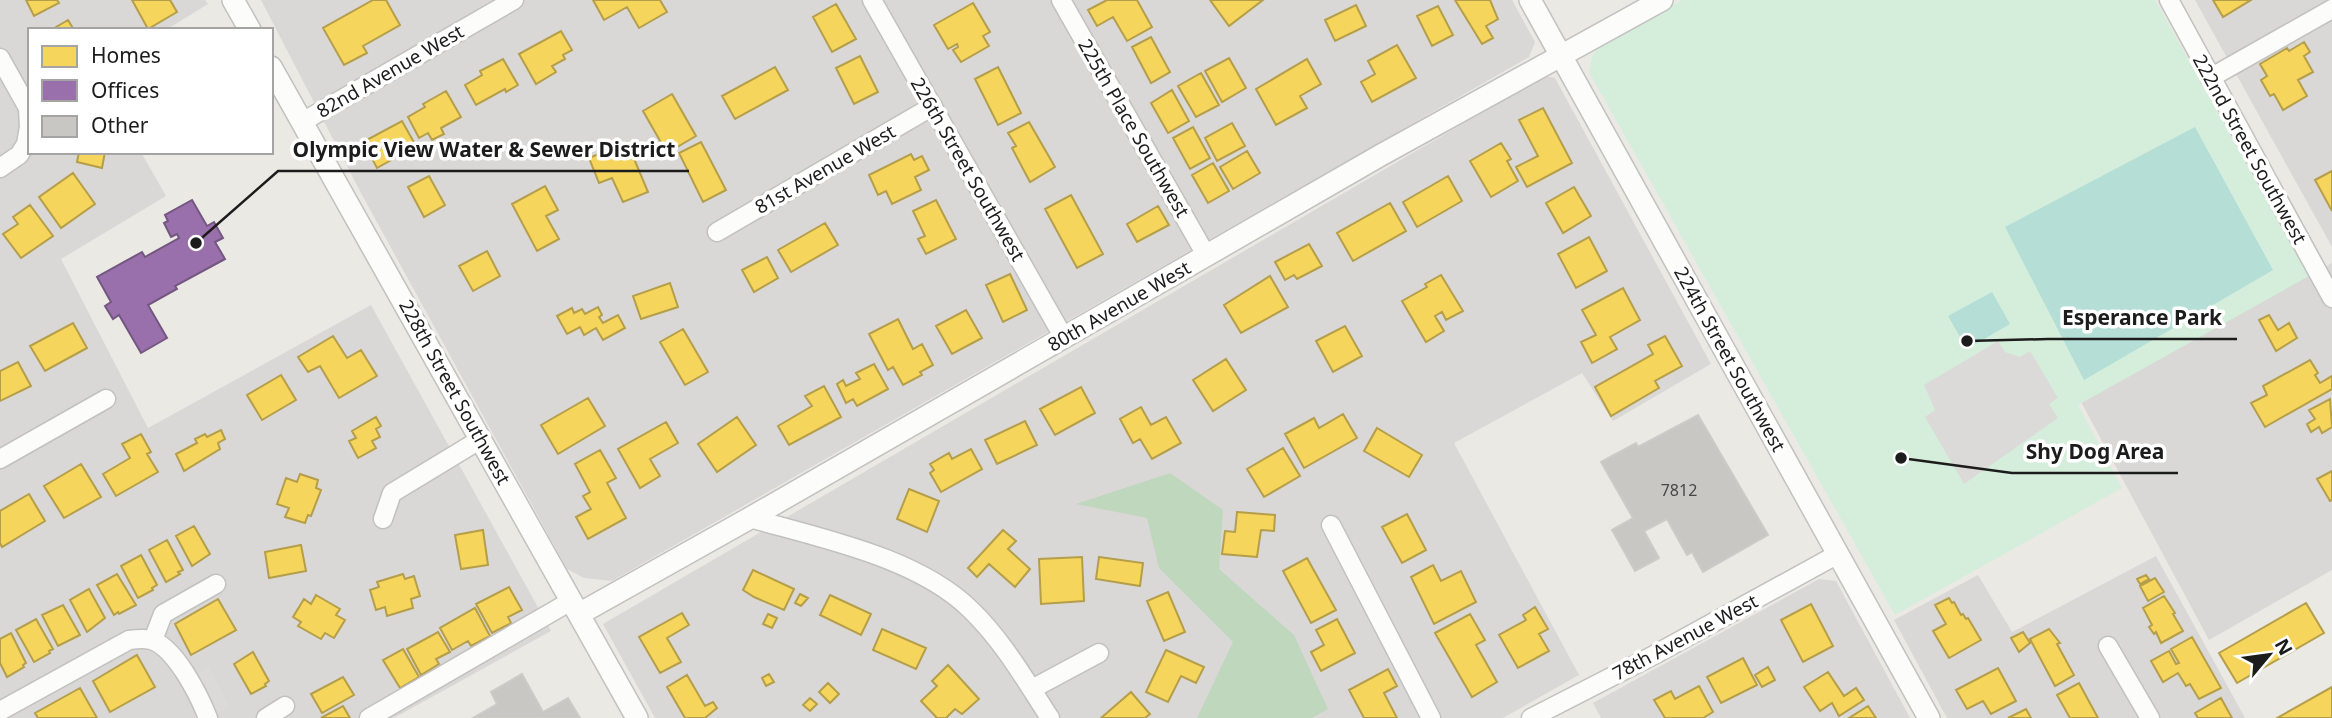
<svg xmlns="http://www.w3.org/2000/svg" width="2332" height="718" font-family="'Noto Sans',sans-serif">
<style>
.residential{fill:#d9d8d6}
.forest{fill:#bfd7bc}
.park{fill:#d4eedb}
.pitch{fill:#b4ded6}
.parking{fill:#dbdad8}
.homes{fill:#f6d55c;stroke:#b59e49;stroke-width:2}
.offices{fill:#9970ab;stroke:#745780;stroke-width:2}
.building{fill:#c8c7c4;stroke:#cdcbc6;stroke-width:2}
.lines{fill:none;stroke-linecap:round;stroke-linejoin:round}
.minor-casing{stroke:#c1c1bf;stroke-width:21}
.tertiary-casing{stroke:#c1c1bf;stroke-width:24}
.minor{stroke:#fcfcfb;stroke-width:18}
.tertiary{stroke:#fcfcfb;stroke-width:21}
.labels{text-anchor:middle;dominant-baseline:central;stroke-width:7;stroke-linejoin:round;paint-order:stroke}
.number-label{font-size:16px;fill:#474746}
.street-label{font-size:19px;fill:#1c1c1c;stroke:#fff}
.leader{fill:none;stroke:#1c1c1c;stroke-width:2.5}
.callout-dot{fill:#1c1c1c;stroke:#fff;stroke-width:2.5}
.callout-label{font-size:21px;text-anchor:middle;font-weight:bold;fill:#1c1c1c;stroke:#fff;stroke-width:7;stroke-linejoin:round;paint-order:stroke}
</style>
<rect width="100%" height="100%" fill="#eae9e4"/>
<path class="residential" d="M0,0H205L208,4L166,30H30V152H141L166,196L61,259L148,428L371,305L551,631L394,718H0Z
M261,0H1512L1535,42L1529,57L612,581L584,578L567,569L361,193Z
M2195,0H2332V247Z
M1545,76L1555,78L1711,364L1613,421L1582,373L1454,443L1579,675L1503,718H655L603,624Z
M2332,263V570L2209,640L2080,400Z
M2156,556L2245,718H1947L1894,620L1978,575L2012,632Z
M1819,579L1836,581L1910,718H1601L1593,703Z"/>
<path class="forest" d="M1170,473L1223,510L1219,569L1294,635L1328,709L1312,718H1197L1233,642L1159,568L1147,518L1076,504Z"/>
<path class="park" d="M1682,0H2155L2309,276L2078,405L2122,488L1895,615L1589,72L1592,57L1600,46Z"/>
<path class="pitch" d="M2195,127L2273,270L2084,380L2005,227Z
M1992,292L2010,324L1967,349L1948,316Z"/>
<path class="parking" d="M1998,341L2005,352L2020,357L2030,351L2058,398L2049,404L2058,418L1964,484L1925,417L1935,410L1924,385Z
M209,668L230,707L216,715L194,675Z"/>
<path class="homes" d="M26,0H57L59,3L34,16Z
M132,0H170L177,12L148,29Z
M373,0H386L400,25L363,46L367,53L344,65L323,28Z
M593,0H660L667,12L639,28L627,7L604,20Z
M1107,0H1137L1152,27L1127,41L1113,17L1097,26L1088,10Z
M1210,0H1263L1229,26Z
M1455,0H1490L1498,19L1486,26L1493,38L1482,44Z
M2213,0H2251L2223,17Z
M973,3L990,32L983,36L989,46L961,62L953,50L958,47L957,44L948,49L934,25Z
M836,4L856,39L832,52L813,17Z
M1356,5L1366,26L1335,41L1325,20Z
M1438,6L1453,35L1432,46L1417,16Z
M68,20L74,30H51Z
M561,31L572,50L563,55L565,59L552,66L556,72L536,84L519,54Z
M1151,37L1170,72L1151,83L1132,47Z
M2304,42L2310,52L2304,56L2313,72L2298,80L2307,96L2283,110L2274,94L2270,96L2261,80L2267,76L2260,64L2287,48L2289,51Z
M1397,45L1416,78L1372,102L1361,82L1375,74L1368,61Z
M860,56L878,92L854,104L836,68Z
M1229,58L1246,88L1222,102L1205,71Z
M503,59L518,85L506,92L505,89L476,105L465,85L482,75L480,71Z
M1307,59L1321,84L1300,96L1307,108L1276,125L1256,89Z
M775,67L788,90L735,119L722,96Z
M998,67L1021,113L998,125L975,79Z
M1201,73L1219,105L1196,117L1178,86Z
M1172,90L1189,121L1168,133L1151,103Z
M446,91L461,117L441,128L444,134L432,140L428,133L419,138L408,117L425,107L423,104Z
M672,94L696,136L667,153L643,111Z
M1543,108L1572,163L1527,187L1516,167L1538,156L1519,120Z
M402,121L416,146L377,168L363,142Z
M1029,122L1055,167L1030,182L1012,148L1016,146L1008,133Z
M1232,123L1245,146L1217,161L1205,138Z
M1193,127L1210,158L1190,169L1173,138Z
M627,142L648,192L623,202L612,178L599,183L589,158Z
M701,142L726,190L703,202L679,153Z
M1501,143L1511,159L1507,161L1518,181L1491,197L1470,161Z
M1247,151L1260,173L1233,189L1220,167Z
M79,152H105L102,168L77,162Z
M911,154L914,160L922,156L929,170L915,177L921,190L892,204L886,191L878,195L869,175Z
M1213,163L1229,191L1208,203L1192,175Z
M2332,171V211L2315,180Z
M73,173L95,204L61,228L39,197Z
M429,176L445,205L424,217L408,187Z
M1448,176L1462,201L1417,227L1403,202Z
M545,186L558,210L546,216L559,239L537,251L512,204Z
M1574,187L1591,216L1563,233L1546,203Z
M1071,195L1103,254L1077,268L1045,209Z
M936,200L956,239L926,254L918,239L925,236L913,211Z
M1390,203L1406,231L1353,261L1337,233Z
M30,205L53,236L21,258L3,234L18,224L13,217Z
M1158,206L1169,225L1137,242L1127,224Z
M825,223L838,245L791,272L778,250Z
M1589,237L1607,271L1576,288L1558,254Z
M1309,244L1322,266L1297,279L1294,275L1285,280L1275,262Z
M487,251L500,276L473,291L459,266Z
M767,257L778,278L754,292L742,270Z
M1010,274L1027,310L1003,322L986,285Z
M1441,275L1463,311L1446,320L1442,312L1435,316L1444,331L1426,342L1402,301L1427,287L1425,284Z
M1270,276L1288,307L1241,333L1224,305Z
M670,283L678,307L641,319L633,296Z
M1623,288L1640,320L1610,337L1617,349L1592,363L1581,342L1596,335L1582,310Z
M598,307L602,315L599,317L603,323L618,315L625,328L603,340L596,328L584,335L580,327L567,334L557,316L572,308L574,313L582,309L585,314Z
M966,310L982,338L952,354L936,326Z
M2269,315L2278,330L2289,323L2297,338L2276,351L2259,320Z
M898,319L913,349L922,344L933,365L920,372L922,375L903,385L893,367L888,370L869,334Z
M73,323L87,348L45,371L30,346Z
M1345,326L1362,356L1333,372L1316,341Z
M683,329L708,372L685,385L660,342Z
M333,336L347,358L361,350L377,376L339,398L320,366L308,372L298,357Z
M1665,336L1682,366L1655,381L1659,388L1611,416L1595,387L1653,354L1648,345Z
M1226,359L1246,390L1213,411L1193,380Z
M2310,360L2318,373L2315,375L2320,383L2332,376V389L2265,427L2251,403L2267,395L2263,386Z
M18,362L31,386L0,401V371Z
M874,364L888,389L857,406L853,399L846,403L837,384L843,380L846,386L860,379L856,373Z
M281,375L296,400L262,420L247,395Z
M824,386L841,417L789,445L778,426L812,406L805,396Z
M1081,387L1095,413L1055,435L1040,409Z
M588,398L605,426L558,454L541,425Z
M2330,399L2332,427L2322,433L2319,427L2311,432L2307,424L2315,419L2309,410Z
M1141,407L1151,425L1166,417L1181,443L1152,459L1140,439L1133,443L1120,419Z
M1343,414L1357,438L1304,468L1285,434L1314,418L1319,428Z
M376,417L381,426L376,429L380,437L372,441L376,448L358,458L349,441L356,438L352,431Z
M737,417L756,445L717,472L698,444Z
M1025,421L1037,445L997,464L985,440Z
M666,422L678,443L650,459L660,476L640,488L618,449Z
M1377,428L1422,455L1409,477L1364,451Z
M221,430L225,439L218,443L220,449L184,471L176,454L197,443L195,439L205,434L207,437Z
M141,434L151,452L147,454L158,472L116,496L103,474L130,458L122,444Z
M1283,448L1300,476L1264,497L1247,469Z
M971,449L982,469L941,492L930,473L934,470L930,464L949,453L952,459Z
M600,450L616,478L607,483L626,518L588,539L576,517L591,509L583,496L590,492L575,464Z
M81,464L101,497L64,518L44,486Z
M2332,471V500L2330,501L2317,479Z
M300,474L318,480L316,488L321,490L311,516L308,515L305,523L285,517L289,508L277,504L286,478L297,482Z
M909,489L939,501L927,532L897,519Z
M29,494L45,521L2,547L0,543V511Z
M1237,512L1275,515L1274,531L1261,530L1257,557L1222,554L1225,531L1235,532Z
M1407,514L1426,550L1402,563L1382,527Z
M194,526L210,554L192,566L176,536Z
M483,530L488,565L461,569L455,535Z
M1003,530L1016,541L1008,549L1030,569L1015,587L989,564L977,577L968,568Z
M167,540L183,570L178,572L180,574L166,582L149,550Z
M301,545L306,571L269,578L265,552Z
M141,555L157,585L152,588L153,590L138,598L121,566Z
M1082,557L1084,601L1041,604L1039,559Z
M1099,557L1143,563L1140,586L1096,579Z
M1307,558L1336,610L1311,623L1283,571Z
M1433,565L1441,581L1461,571L1476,602L1434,624L1411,577Z
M753,570L794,589L784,610L754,597L743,590Z
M117,574L136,605L119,614L118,612L114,615L97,585Z
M403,574L405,579L414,576L420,596L411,599L413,608L387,616L385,607L376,610L370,590L379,587L377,582Z
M2146,575L2149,579L2140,584L2137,579Z
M2155,578L2164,592L2148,601L2140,586Z
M509,587L522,610L508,617L511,623L492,633L476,604Z
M89,589L105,618L87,632L70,600Z
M1168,592L1185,632L1164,641L1147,601Z
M800,594L808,598L801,606L795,603Z
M316,595L340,609L336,615L345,620L334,638L325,633L321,639L298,626L301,622L293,617L304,599L311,604Z
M830,595L871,614L861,635L820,615Z
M2164,596L2175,613L2173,614L2183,631L2161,643L2156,632L2154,634L2149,627L2152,625L2143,608Z
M1949,598L1952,603L1954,602L1961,615L1963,614L1966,619L1968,618L1981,640L1949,658L1933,631L1946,624L1935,605Z
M218,599L236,630L191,655L175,624Z
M2306,603L2324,633L2237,683L2219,653Z
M1811,604L1833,646L1803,662L1781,620Z
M63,605L80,635L58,646L42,615Z
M1535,607L1548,629L1539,634L1549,651L1518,668L1499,635L1526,620L1523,615Z
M475,608L490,636L471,646L468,641L452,650L440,628Z
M682,613L689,625L667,638L681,662L660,673L639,637Z
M768,614L777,618L772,628L763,624Z
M1470,614L1485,640L1476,645L1497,682L1472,697L1435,633Z
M36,619L53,649L49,651L50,653L34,662L16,630Z
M1337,619L1355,653L1321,671L1311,652L1324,645L1316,630Z
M882,629L926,648L916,669L873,650Z
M2049,629L2060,643L2057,644L2074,675L2055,686L2030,639Z
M438,632L450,652L436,659L439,664L421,675L407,649Z
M2023,632L2030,643L2019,652L2011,638Z
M11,633L26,663L23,665L24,667L7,677L0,663V639Z
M2192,637L2221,688L2199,699L2190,684L2186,686L2178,673L2163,682L2151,661L2169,651L2176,664L2179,663L2171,649Z
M403,649L419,677L400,688L383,660Z
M1166,650L1204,667L1196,683L1181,676L1168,702L1146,692Z
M253,652L269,681L265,684L266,686L251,694L234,664Z
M137,655L155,687L110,712L93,681Z
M1743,658L1757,685L1721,703L1707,677Z
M948,665L979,699L962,714L955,709L946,718H937L921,701L937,686L932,681Z
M1768,667L1775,680L1762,687L1755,675Z
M1998,668L2016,701L1991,714L1983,701L1967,709L1956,690Z
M1388,669L1397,686L1384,693L1397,718H1364L1349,690Z
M1828,672L1844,696L1856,688L1864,700L1839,716L1832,703L1820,711L1804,687Z
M769,674L774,682L766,686L762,678Z
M687,675L705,706L713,702L717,708L705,718H685L667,687Z
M343,677L354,695L322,713L311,694Z
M828,683L839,694L830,703L819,692Z
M2079,683L2098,718H2070L2057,695Z
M1699,686L1713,712L1703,718H1665L1654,700L1671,691L1675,699Z
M2332,687V718H2277Z
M80,688L97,718H38L35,713Z
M1131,692L1150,714L1145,718H1101Z
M810,698L817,704L810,711L803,705Z
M2221,698L2232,718H2198L2195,713Z
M343,706L350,718H321Z
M1868,706L1876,718H1849Z
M2026,709L2031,718H2008Z"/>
<path class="offices" d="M192,200L207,226L214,222L223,238L215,242L225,259L175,286L177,289L148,305L167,338L141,353L119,315L113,319L105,306L111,302L97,277L142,252L145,257L179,238L177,234L171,237L164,223L168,221L165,215Z"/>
<path class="building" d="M1698,415L1768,535L1703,572L1692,552L1687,555L1667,519L1644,531L1659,558L1635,571L1612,530L1633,518L1601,462L1636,443L1638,447Z
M522,674L543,712L568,698L580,718H473L497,704L491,692Z"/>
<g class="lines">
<g class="minor-casing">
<path id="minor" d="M872,0L1064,338
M1061,0L1206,255
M2169,0L2332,298
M0,58L28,108L29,127L26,144L19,155L0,168
M2210,78L2332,9
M302,122L514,0
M717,232L933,106
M0,459L106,399
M750,518C822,539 917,557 971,610C1003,641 1026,681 1050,718
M383,519L392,493L481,439
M1331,525L1431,718
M153,640L163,614L216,584
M2108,646L2150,718
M1032,689L1099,653
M0,711L129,640C136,639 144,638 151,640C175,647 199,695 208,718
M266,718L285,706
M369,718L571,601
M1531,718L1654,655L1838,554"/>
</g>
<g class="tertiary-casing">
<path id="tertiary" d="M233,0L250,30
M1530,0L1929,718
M271,67L637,718
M579,614L750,518L1381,155L1662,0"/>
</g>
<use href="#minor" class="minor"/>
<use href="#tertiary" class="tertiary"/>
</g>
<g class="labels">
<g class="number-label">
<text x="1679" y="490">7812</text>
</g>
<g class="street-label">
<text transform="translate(390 71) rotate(-30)">82nd Avenue West</text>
<text transform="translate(1134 128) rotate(60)">225th Place Southwest</text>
<text transform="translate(2250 149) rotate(61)">222nd Street Southwest</text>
<text transform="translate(825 169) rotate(-30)">81st Avenue West</text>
<text transform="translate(968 169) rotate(60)">226th Street Southwest</text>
<text transform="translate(1119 306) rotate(-30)">80th Avenue West</text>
<text transform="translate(1730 359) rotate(61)">224th Street Southwest</text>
<text transform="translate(455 392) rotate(61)">228th Street Southwest</text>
<text transform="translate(1685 637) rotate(-28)">78th Avenue West</text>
</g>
</g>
<path class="leader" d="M196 243L278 171H689M1967 341L2048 339H2237M1901 458L2012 473H2178"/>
<g class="callout-dot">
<circle cx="196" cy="243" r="7"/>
<circle cx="1967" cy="341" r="7"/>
<circle cx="1901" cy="458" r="7"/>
</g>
<g class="callout-label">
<text x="484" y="157">Olympic View Water &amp; Sewer District</text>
<text x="2142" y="325">Esperance Park</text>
<text x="2095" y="459">Shy Dog Area</text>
</g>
<rect x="28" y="28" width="245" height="126" fill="#ffffff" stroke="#a4a4a4" stroke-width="2"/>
<rect x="42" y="46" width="35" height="21" fill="#f6d55c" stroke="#a4a4a4" stroke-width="2"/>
<text x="91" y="63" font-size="21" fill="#1c1c1c">Homes</text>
<rect x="42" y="80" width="35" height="21" fill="#9970ab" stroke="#a4a4a4" stroke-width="2"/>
<text x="91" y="98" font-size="21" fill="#1c1c1c">Offices</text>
<rect x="42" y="116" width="35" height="21" fill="#c8c7c4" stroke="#a4a4a4" stroke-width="2"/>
<text x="91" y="133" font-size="21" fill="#1c1c1c">Other</text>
<g transform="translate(2269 655) rotate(61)" stroke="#ffffff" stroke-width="5" paint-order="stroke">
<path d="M0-5L12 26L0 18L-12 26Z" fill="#1c1c1c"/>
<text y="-10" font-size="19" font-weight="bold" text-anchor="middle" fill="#1c1c1c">N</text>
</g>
</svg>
